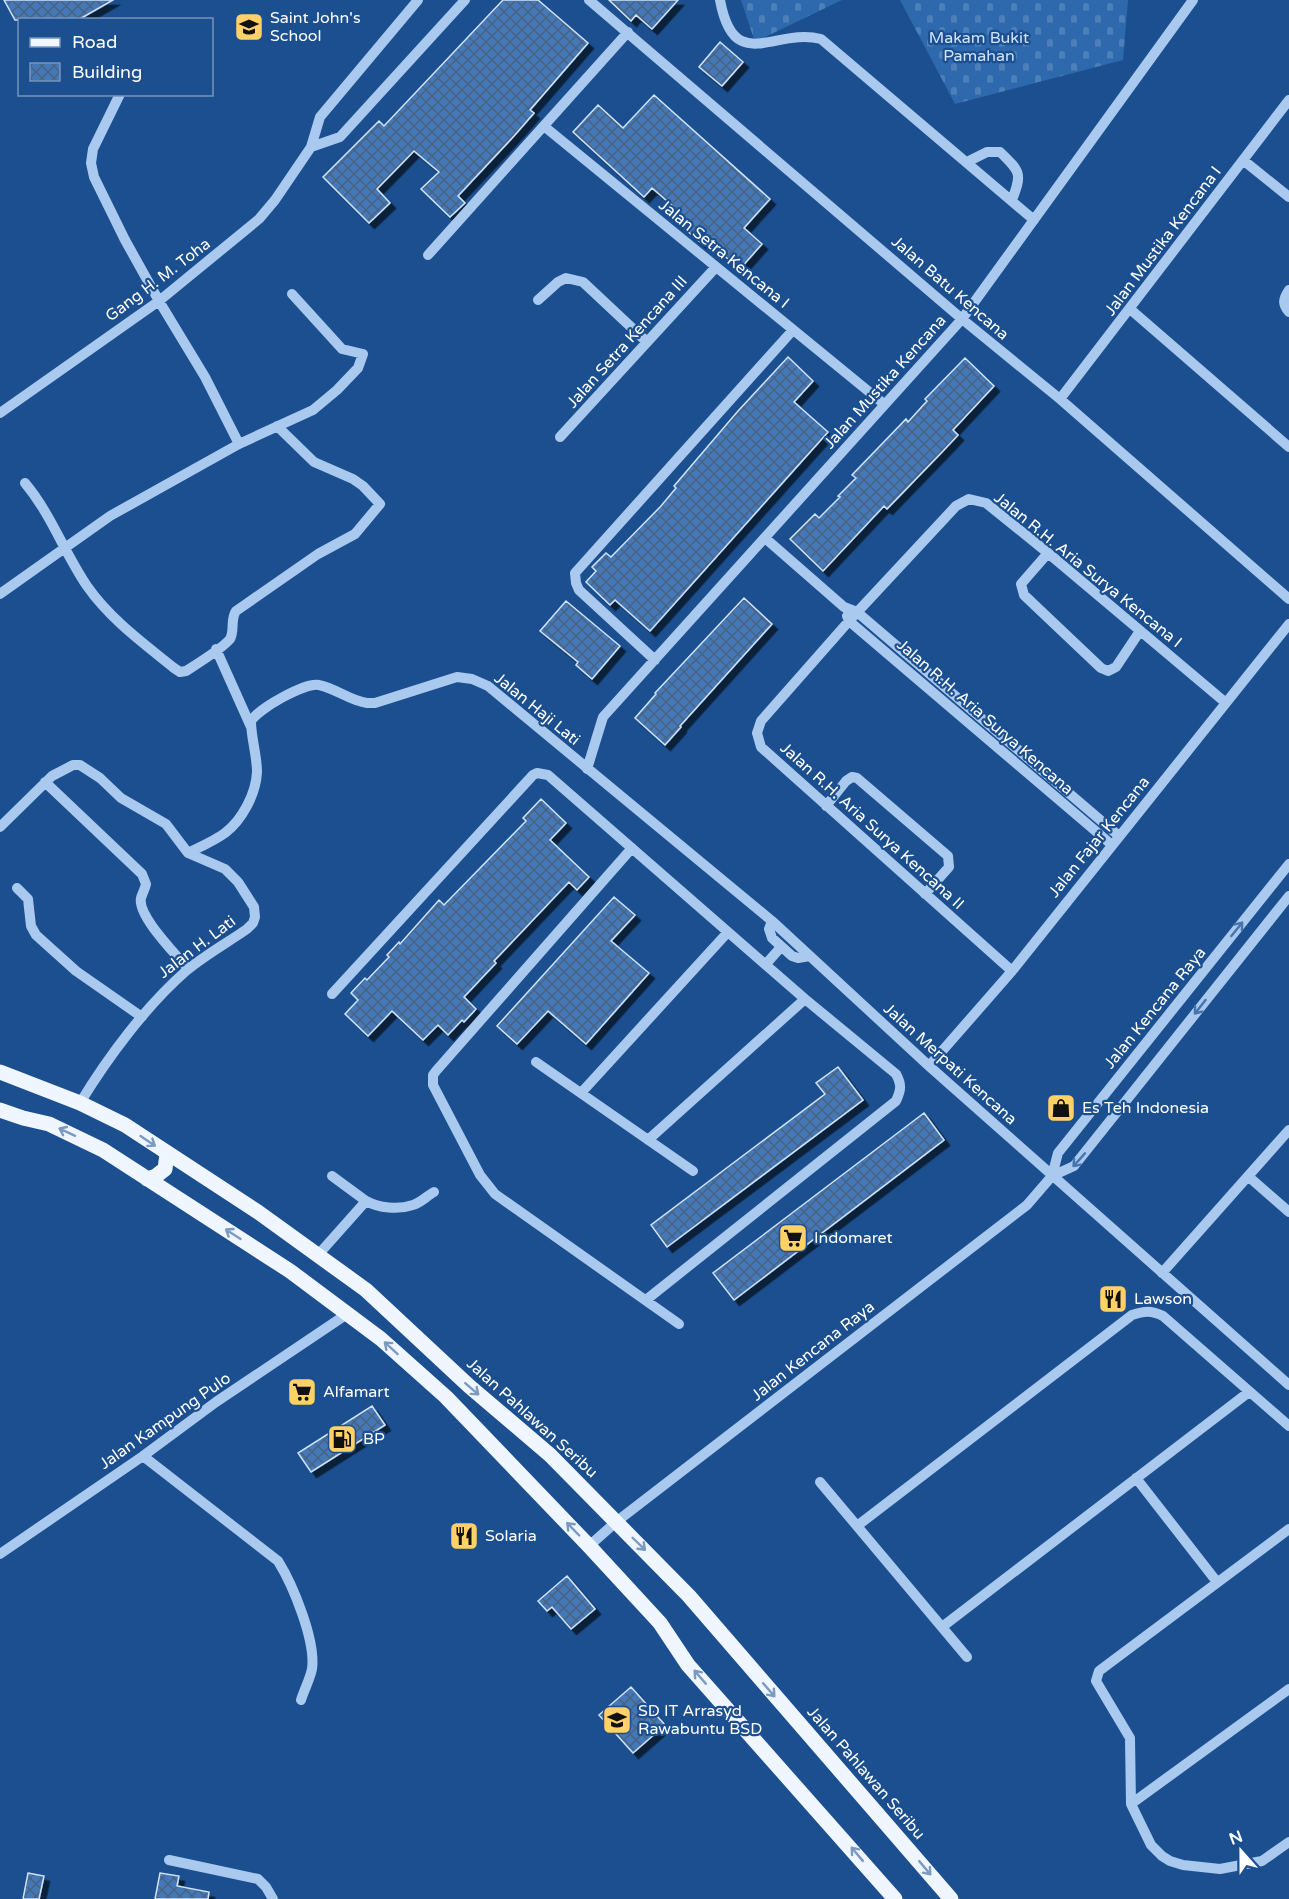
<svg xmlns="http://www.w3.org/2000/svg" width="1289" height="1899" font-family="'Varela Round',sans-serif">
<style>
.cemetery{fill:url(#cemetery-stones)}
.building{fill:url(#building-cross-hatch);stroke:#cfe3fa;stroke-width:1.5;filter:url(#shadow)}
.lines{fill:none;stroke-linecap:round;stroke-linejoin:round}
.minor{stroke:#a9c9ee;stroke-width:10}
.major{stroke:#f0f6ff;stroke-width:15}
.oneway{stroke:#4674ac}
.oneway2{stroke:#7b9ac1}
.labels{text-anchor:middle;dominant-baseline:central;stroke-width:4.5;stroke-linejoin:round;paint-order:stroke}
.poi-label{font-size:16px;fill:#fff;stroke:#1b4f8f;text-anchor:start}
.park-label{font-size:16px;fill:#cfe3fa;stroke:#1b4f8f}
.street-label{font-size:16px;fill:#fff;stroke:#1b4f8f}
</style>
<defs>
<pattern id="cemetery-stones" width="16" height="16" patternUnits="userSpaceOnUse" patternTransform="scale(1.5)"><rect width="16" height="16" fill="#2e69ad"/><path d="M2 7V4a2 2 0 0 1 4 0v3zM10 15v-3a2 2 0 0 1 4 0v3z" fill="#4d80b9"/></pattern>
<pattern id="building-cross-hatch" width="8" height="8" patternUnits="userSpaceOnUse" patternTransform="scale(1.5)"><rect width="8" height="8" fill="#4478b7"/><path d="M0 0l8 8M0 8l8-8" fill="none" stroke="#486282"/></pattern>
<filter id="shadow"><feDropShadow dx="5.5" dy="5.5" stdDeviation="0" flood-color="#0009"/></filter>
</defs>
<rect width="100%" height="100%" fill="#1b4f8f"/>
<path class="cemetery" d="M741,0H842L755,42Z
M900,0H1128L1123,60L955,104Z"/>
<path class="building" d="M4,0H113L78,20H15Z
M503,0H538L588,43L530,110L534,113L514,136L458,196L465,203L450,217L421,189L439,172L414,151L377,189L390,203L369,223L323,177L379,121L384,126Z
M609,0H678L652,29L636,15L631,21Z
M720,42L743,62L722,86L699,67Z
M654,95L770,199L744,228L762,244L740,269L704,239L701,243L668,214L674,207L652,188L644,197L573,132L598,105L623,128Z
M788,357L813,381L794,402L828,432L650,631L615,600L610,605L586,582L596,571L592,567L606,553L611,557L661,506L676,488L674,486L738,411Z
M965,358L994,386L953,430L958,435L944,450L887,509L884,506L823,571L790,539L815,514L819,518L840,497L838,496L856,478L852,475L906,419L908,422L927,401L925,399Z
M744,598L772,624L680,726L681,727L665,745L635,718L656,694L655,693Z
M566,601L620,646L592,679L576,665L578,662L540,631Z
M541,799L566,823L550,840L589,877L577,890L569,882L494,961L496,963L464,997L476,1009L464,1022L462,1020L448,1035L438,1025L423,1040L392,1011L368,1036L345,1014L358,1000L351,993L365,978L367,980L389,957L387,955L399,942L400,944L439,900L444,905L526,821L523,818Z
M614,897L635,915L611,941L649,973L586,1044L548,1011L517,1044L497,1026Z
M838,1067L863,1100L667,1247L651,1225L825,1094L816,1083Z
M924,1113L944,1140L734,1300L713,1273Z
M372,1406L385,1425L311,1472L298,1453Z
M567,1576L595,1609L571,1629L552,1607L547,1611L538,1601Z
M631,1687L665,1725L633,1753L599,1715Z
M28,1873L44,1876L39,1899H23Z
M160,1873L179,1876L177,1886L209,1892L208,1899H155Z"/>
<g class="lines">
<path class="minor" d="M589,0L962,319L1060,399L1289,599
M720,0C734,76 775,27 821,39L1034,220
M120,94L93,149L91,163L94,177L125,240L159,301L205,377L239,444
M545,127L884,404
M311,147L340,137L465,0
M1243,160L1289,197
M967,162L987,152H1000C1021,172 1022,174 1012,200
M428,255L628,32
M1289,290C1283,299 1282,304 1289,312
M538,300L558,282L566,278L583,282L647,342
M1130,309L1289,447
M1060,399L1289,100
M0,413L159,301L259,219L275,200L311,147L320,117L418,0
M560,437L716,267
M25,483C51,514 64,552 87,586C110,619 143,643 174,668L180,672L186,671C197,664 223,648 230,639C235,631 230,619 236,611L318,554L355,534L380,504L363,486L353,479L314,462L277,426
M765,538L844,607L857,612L1119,836
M1048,553L1021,584L1024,595L1101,668L1108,671L1116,667L1140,631
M0,594L110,516L239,444L313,410L337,390L358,368L363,354L342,349L292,294
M847,616L849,621L1112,845
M216,649L251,727
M655,660L579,590L576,583L575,573L793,330
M587,769L603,717L962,319L1193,0
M45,782L142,874L146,884C145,889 142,894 141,898C137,916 177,955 188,969
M826,806L846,781L852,777L857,778L948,856L949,867L925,894
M0,827L52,776L73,765H80L100,778L121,798L166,824L188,853L225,869L238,882L254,907L255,917L253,923L247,929C227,943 205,955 186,971C146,1006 108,1057 80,1103
M632,848L436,1071L433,1075V1085L480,1175L495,1194L679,1324
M188,853C200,847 214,841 225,833C242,820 256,794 257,772C257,755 251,738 251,721C258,709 305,682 319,685C335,688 350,701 367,703H375L457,677L472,679L488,686L772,921L929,1066L1289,1385
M17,888L28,899L31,926L36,935L76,971L142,1017
M772,921L769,929L772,938L792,956L798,958L810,956
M766,964L781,947
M1012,971L761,747L757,733L761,721L849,621L956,506L969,499L986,503L1048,553L1226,703
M332,994L533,775L537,773L548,775L805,999L896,1074C902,1085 901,1090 896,1101L646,1300
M536,1062L693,1171
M929,1066L1012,971L1289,624
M581,1093L728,932
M648,1140L805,999
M332,1176L366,1201
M1052,1176L1074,1166L1289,896
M1249,1177L1289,1212
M318,1255L366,1201C379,1208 398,1210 413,1205C420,1203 427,1196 434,1192
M1162,1273L1289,1130
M143,1456L278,1561C293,1585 316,1641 312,1669C310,1679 304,1690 301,1700
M1136,1478L1217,1582
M820,1482L967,1657
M857,1526L1132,1315C1144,1311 1151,1310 1163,1316L1289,1426
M1289,1529L1099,1671L1096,1681L1130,1738L1131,1804L1151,1845L1162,1856L1170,1861L1183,1865L1220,1869L1262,1861L1289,1842
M589,1546L616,1522L1027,1205L1052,1176L1058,1153L1289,864
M0,1554L143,1456L216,1402L347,1314
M942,1627L1249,1392
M1131,1804L1289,1689
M169,1860L258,1879L266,1887L273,1899"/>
<path class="major" d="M0,1072L80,1103L125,1125L258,1212L366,1290L469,1386L550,1455L689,1596L951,1899
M0,1110L23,1118L49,1124L103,1150L290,1271L381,1339L446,1397L589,1546L660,1623L688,1665L895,1899
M147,1179L156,1176L165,1169L167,1154"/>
</g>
<defs><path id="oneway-shaft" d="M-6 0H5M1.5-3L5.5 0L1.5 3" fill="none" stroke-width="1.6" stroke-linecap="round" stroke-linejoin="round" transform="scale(1.5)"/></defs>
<g class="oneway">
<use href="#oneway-shaft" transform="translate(1237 929) rotate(-51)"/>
<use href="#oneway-shaft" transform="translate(1200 1007) rotate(128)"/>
<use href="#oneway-shaft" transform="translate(1079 1160) rotate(132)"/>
</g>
<g class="oneway2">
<use href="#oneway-shaft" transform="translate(67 1132) rotate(-155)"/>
<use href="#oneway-shaft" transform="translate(148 1141) rotate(34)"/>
<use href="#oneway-shaft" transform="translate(233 1234) rotate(-147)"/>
<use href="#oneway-shaft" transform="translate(391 1348) rotate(-138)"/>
<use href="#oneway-shaft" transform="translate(472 1389) rotate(41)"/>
<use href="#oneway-shaft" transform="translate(573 1529) rotate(-134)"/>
<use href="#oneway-shaft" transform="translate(639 1544) rotate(44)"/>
<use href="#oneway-shaft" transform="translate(700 1677) rotate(-131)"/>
<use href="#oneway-shaft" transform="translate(769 1690) rotate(49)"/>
<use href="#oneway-shaft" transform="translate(857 1854) rotate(-130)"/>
<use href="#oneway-shaft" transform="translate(925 1868) rotate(50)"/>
</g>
<defs>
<g id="school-square" transform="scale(1.5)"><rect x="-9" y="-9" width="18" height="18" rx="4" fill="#ffd166" stroke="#1b4f8f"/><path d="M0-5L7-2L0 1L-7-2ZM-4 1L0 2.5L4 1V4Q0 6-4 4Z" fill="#111"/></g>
<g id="shop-square" transform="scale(1.5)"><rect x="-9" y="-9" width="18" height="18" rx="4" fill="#ffd166" stroke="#1b4f8f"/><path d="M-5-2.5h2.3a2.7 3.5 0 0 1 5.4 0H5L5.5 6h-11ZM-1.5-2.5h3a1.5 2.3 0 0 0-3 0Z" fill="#111"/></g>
<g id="supermarket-square" transform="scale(1.5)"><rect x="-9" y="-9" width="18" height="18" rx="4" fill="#ffd166" stroke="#1b4f8f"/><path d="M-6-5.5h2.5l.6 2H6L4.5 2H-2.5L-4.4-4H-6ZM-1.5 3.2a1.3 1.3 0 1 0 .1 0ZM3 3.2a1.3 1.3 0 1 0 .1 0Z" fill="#111"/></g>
<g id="restaurant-square" transform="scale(1.5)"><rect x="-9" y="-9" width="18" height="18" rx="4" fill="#ffd166" stroke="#1b4f8f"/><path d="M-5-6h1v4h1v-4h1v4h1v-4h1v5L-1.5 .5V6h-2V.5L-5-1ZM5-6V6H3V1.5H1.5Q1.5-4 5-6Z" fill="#111"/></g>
<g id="fuel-square" transform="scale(1.5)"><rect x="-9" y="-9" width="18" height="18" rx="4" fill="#ffd166" stroke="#1b4f8f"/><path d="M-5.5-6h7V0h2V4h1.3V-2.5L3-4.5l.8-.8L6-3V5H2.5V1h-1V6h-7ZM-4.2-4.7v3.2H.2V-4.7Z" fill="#111"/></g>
</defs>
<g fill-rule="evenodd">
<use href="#school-square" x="249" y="27"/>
<use href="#shop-square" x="1061" y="1108"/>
<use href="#supermarket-square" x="793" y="1238"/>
<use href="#restaurant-square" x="1113" y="1299"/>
<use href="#supermarket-square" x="302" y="1392"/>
<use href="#fuel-square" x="342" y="1439"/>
<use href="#restaurant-square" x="464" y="1536"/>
<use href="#school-square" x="617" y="1720"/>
</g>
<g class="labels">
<g class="poi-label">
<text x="270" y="18">Saint John's<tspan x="270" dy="18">School</tspan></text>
<text x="1082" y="1108">Es Teh Indonesia</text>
<text x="814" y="1238">Indomaret</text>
<text x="1134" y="1299">Lawson</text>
<text x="323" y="1392">Alfamart</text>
<text x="363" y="1439">BP</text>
<text x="485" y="1536">Solaria</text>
<text x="638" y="1711">SD IT Arrasyd<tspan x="638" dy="18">Rawabuntu BSD</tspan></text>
</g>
<g class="park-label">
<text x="979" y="38">Makam Bukit<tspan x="979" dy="18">Pamahan</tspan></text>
</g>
<g class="street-label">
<text transform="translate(1163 241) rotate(-53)">Jalan Mustika Kencana I</text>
<text transform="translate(724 254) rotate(39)">Jalan Setra Kencana I</text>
<text transform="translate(158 280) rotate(-37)">Gang H. M. Toha</text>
<text transform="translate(950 288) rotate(41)">Jalan Batu Kencana</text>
<text transform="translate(627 342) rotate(-48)">Jalan Setra Kencana III</text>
<text transform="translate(885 382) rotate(-48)">Jalan Mustika Kencana</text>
<text transform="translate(1088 570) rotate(39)">Jalan R.H. Aria Surya Kencana I</text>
<text transform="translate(537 709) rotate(39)">Jalan Haji Lati</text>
<text transform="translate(985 717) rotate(41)">Jalan R.H. Aria Surya Kencana</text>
<text transform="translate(872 826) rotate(42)">Jalan R.H. Aria Surya Kencana II</text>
<text transform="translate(1099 837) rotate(-51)">Jalan Fajar Kencana</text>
<text transform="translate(197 947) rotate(-37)">Jalan H. Lati</text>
<text transform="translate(1155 1008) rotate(-51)">Jalan Kencana Raya</text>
<text transform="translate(950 1064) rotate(42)">Jalan Merpati Kencana</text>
<text transform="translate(813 1351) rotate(-38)">Jalan Kencana Raya</text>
<text transform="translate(532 1418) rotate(42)">Jalan Pahlawan Seribu</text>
<text transform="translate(165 1421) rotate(-35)">Jalan Kampung Pulo</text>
<text transform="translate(866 1773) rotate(49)">Jalan Pahlawan Seribu</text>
</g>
</g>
<rect x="18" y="18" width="195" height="78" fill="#1b4f8f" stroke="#7695bc" stroke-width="1.5"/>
<rect x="30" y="38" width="30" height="9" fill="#f0f6ff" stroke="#7695bc" stroke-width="1.5"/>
<text x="72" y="48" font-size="18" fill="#ffffff">Road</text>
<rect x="30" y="63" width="30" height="18" fill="url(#building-cross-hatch)" stroke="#7695bc" stroke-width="1.5"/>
<text x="72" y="78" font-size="18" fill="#ffffff">Building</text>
<g transform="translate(1241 1851) rotate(339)" stroke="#1b4f8f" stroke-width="4.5" paint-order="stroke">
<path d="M0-4.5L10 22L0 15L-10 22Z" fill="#ffffff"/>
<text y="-9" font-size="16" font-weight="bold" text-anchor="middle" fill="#ffffff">N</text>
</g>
</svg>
